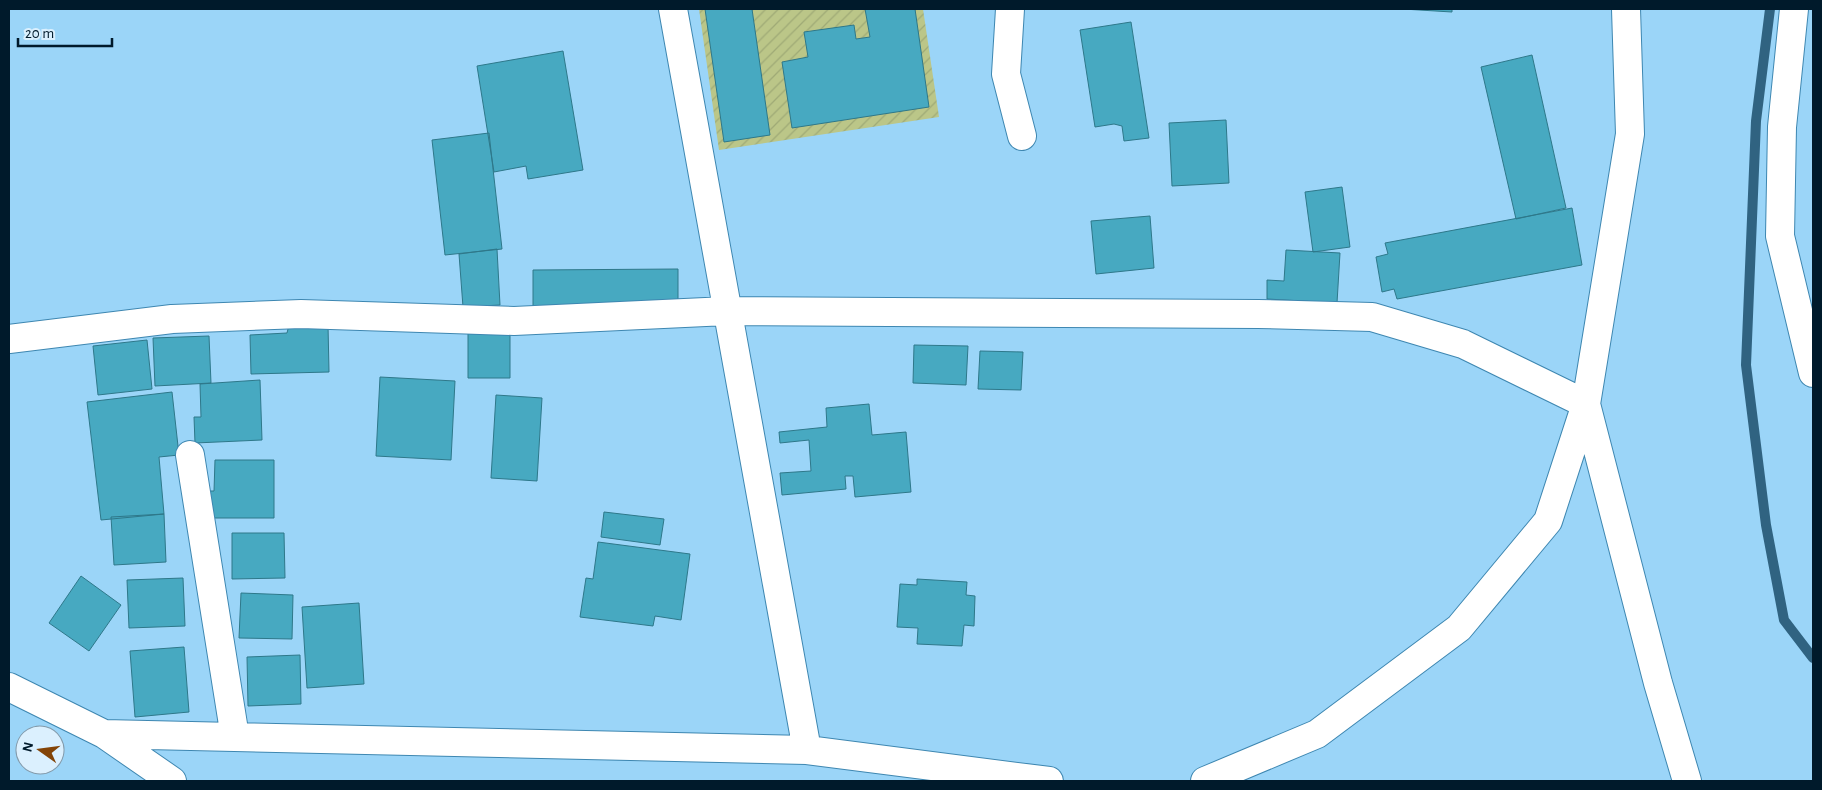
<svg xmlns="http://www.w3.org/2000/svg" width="1822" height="790" font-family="'Alegreya Sans',sans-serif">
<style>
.garden{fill:url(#garden-furrows)}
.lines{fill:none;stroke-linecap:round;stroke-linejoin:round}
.stream{stroke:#306381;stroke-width:10}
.building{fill:#47a9c1;stroke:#2e788a}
.minor-casing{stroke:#3e87b1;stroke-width:30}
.minor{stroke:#fff;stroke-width:28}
</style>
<defs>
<pattern id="garden-furrows" width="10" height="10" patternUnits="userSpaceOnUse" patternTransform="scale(1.25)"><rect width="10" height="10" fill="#bbc688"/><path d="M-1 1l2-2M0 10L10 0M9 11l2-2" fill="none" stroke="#9faa76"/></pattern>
</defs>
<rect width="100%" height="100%" fill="#9bd5f8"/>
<path class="garden" d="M699,9H923L939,117L719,150Z"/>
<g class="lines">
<path class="stream" d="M1770,9L1756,121L1746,365L1766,525L1784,620L1813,658"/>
</g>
<path class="building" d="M705,9H752L770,135L724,142Z
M865,9H915L929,107L792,128L782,62L808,57L804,32L854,25L856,39L870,37Z
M1403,9H1452V12Z
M1131,22L1149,138L1124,141L1122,126L1114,124L1095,127L1080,30Z
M563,51L583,170L528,179L526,166L494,172L477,66Z
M1532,55L1566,208L1516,219L1481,67Z
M1226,120L1229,183L1172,186L1169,123Z
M489,133L502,249L445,255L432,140Z
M1342,187L1350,247L1313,252L1305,192Z
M1572,208L1582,265L1397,299L1394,289L1382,292L1376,257L1388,254L1385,243Z
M1150,216L1154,268L1096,274L1091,221Z
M497,249L500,305L463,307L459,254Z
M1286,250L1340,253L1337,303L1267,299V280L1284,281Z
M678,269V307L533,308V270Z
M289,325H328L329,372L251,374L250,335L287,333Z
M468,333H510V378H468Z
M209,336L211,383L155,386L153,338Z
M147,340L152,389L98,395L93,346Z
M914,345L968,346L966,385L913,383Z
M980,351L1023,352L1021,390L978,389Z
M380,377L455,381L451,460L376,456Z
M260,380L262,440L195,443L194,417H201L200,384Z
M172,392L179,455L159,457L164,514L101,520L87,402Z
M496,395L542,398L537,481L491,478Z
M869,404L872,435L906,432L911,492L855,497L853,476H845L846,489L782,495L780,473L811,471L809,440L780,443L779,432L827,427L826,408Z
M215,460H274V518H209V491H214Z
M604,512L664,519L660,545L601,537Z
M164,514L166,562L114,565L111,517Z
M232,533H284L285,578L232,579Z
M598,542L690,554L681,620L655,616L653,626L580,617L586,578L593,579Z
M81,576L121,605L89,651L49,623Z
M183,578L185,626L129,628L127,580Z
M917,579L967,582L966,595L975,596L974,626L964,625L962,646L917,644L918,628L897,627L900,584L917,585Z
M241,593L293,595L292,639L239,638Z
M359,603L364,684L307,688L302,607Z
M184,647L189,712L135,717L130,651Z
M300,655L301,704L248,706L247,657Z"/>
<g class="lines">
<g class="minor-casing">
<path id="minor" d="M673,9L807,750
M1010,9L1006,74L1022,136
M1794,9L1782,127L1780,236L1813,373
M9,339L172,319L301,314L514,321L727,311L1258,314L1372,317L1463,344L1586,404L1658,683L1687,781
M190,455L235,737
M9,687L104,734L172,781
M104,734L807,750L1049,781
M1205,781L1317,734L1459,628L1548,521L1586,404L1630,134L1626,9"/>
</g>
<use href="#minor" class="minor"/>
</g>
<rect width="1822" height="790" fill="none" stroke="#001a2b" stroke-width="20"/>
<g transform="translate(40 750) rotate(284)"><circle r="24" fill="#dbf0fe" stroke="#839aaa"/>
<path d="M0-4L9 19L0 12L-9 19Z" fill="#834407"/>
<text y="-8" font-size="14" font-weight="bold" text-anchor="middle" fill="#001a2b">N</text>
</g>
<path d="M18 38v8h94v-8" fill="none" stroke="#001a2b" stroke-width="2.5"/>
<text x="25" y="38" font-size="15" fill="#001a2b" stroke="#dbf0fe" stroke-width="4" paint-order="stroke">20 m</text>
</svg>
